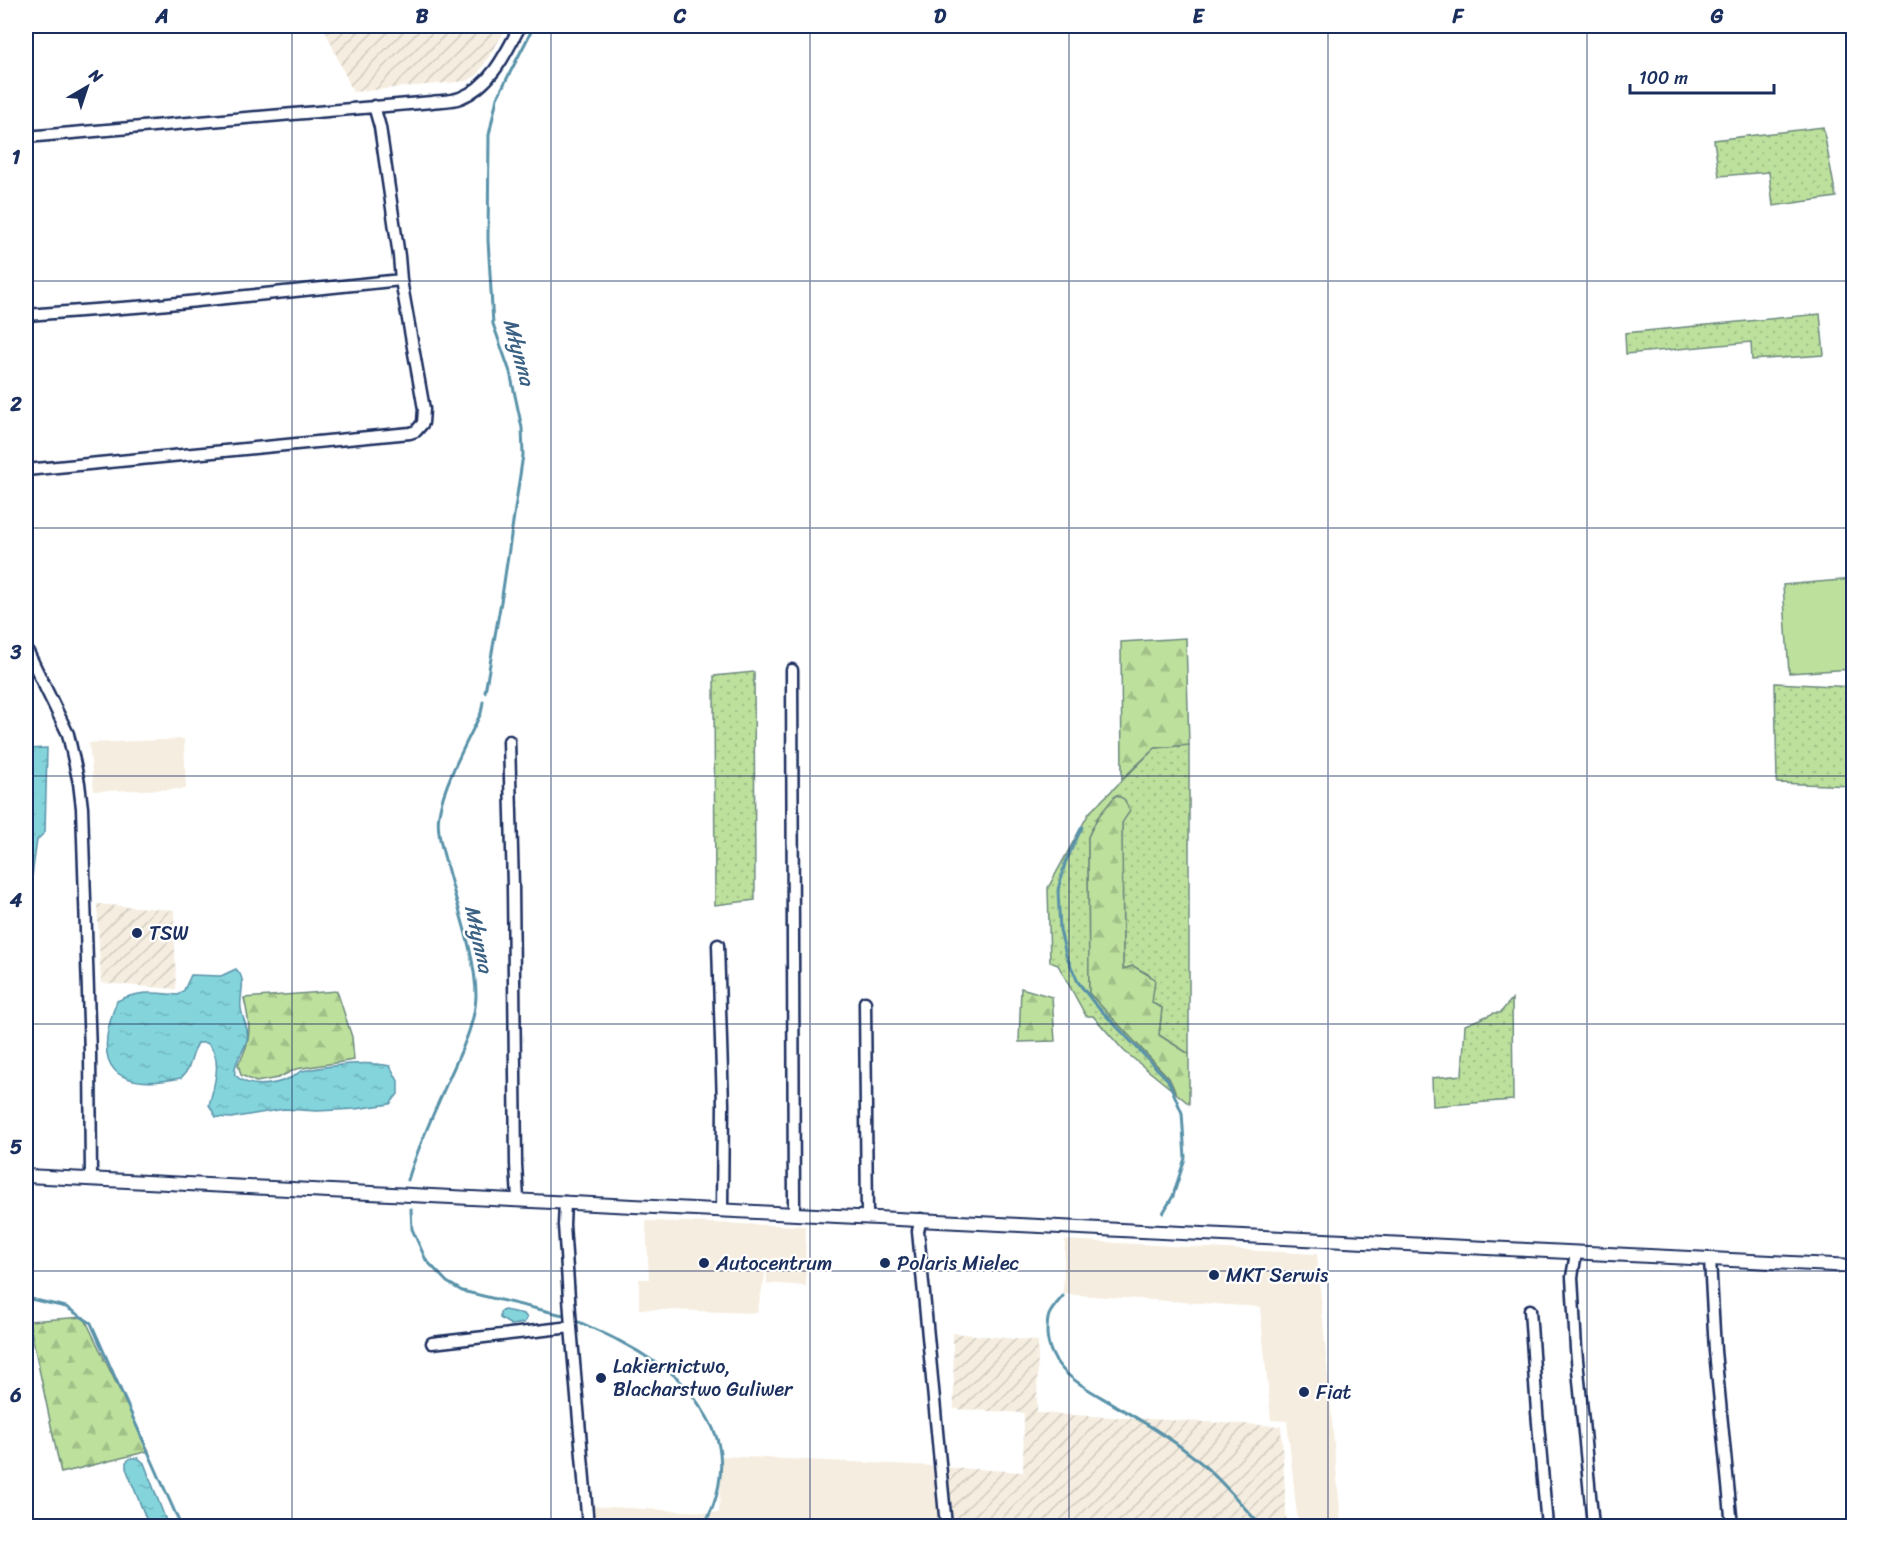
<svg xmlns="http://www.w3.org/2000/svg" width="1879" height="1552" font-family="Sriracha,sans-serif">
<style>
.built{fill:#f5eddf}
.industrial{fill:url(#industrial-furrows)}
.grass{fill:url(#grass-dots);stroke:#6c887d;stroke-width:1.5}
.forest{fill:url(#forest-firs);stroke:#6c887d;stroke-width:1.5}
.park{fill:#bde19c;stroke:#6c887d;stroke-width:1.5}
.water{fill:url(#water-ripples);stroke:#5992a9;stroke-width:1.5}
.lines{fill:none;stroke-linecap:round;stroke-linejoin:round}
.stream{stroke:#5992a9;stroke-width:3}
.minor-casing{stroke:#1b2f5e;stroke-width:15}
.tertiary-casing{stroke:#1b2f5e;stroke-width:16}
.minor{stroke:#fff;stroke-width:10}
.tertiary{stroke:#fff;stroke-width:12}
.grid{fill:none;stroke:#1b2f5e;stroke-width:1.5;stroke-opacity:0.55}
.poi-dot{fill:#1b2f5e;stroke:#fff;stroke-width:2}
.labels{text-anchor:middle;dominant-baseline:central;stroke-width:4.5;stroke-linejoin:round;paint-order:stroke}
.poi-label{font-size:20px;fill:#1b2f5e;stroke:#fff;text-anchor:start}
.water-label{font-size:21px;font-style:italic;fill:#3a6184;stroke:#fff}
.neatline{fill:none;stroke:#1b2f5e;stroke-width:2}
.grid-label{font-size:20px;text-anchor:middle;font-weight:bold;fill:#1b2f5e}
</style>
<defs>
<pattern id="industrial-furrows" width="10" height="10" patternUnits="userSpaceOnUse" patternTransform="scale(1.5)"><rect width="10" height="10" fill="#f5eddf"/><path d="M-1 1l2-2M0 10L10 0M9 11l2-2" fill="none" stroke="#d1ccc2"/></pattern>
<pattern id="grass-dots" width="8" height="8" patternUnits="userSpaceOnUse" patternTransform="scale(1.5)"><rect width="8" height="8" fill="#bde19c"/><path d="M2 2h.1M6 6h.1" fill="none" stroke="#a2c189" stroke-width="1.8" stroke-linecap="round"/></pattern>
<pattern id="forest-firs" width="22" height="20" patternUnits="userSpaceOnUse" patternTransform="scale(1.5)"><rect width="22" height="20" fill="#bde19c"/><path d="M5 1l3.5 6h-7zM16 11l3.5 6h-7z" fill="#a2c189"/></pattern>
<pattern id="water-ripples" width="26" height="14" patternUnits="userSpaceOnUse" patternTransform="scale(1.5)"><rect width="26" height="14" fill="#83d4db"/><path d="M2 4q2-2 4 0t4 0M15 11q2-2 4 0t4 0" fill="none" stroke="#71b6be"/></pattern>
</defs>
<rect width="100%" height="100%" fill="#fff"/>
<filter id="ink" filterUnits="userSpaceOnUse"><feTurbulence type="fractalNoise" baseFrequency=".0167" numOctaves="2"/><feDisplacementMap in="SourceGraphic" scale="12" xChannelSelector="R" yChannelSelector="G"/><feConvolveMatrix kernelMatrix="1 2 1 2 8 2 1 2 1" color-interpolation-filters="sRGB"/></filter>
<g filter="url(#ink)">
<path class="built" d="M184,739L186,789L94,791L89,743Z
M646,1221L805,1226L806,1286L767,1283V1266L757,1313L639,1309V1279H649Z
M1065,1240L1317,1254L1341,1522L1298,1525L1287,1421L1271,1420L1260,1307L1063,1294Z
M722,1456L933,1466L939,1526H592L590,1506L719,1513Z"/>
<path class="industrial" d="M323,26H508L477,75L467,81L353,92Z
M97,904L174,910L176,989L101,983Z
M953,1333L1038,1341L1037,1413L1281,1426L1287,1526H946L941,1467L1023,1472L1024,1413L954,1409Z"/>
<path class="grass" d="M1823,127L1836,197L1773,206L1769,172L1719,176L1714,140Z
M1820,314L1824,355L1752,360L1751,342L1626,354L1625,333Z
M754,672L755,900L715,905L714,676Z
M1775,683L1853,687V786L1777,783Z
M1189,745V1054L1159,1035L1162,1008L1152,1003L1150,975L1133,966L1123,969L1122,823L1098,817L1088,837L1089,993L1169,1078L1176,1093L1124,1051L1093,1016H1086L1058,965L1050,962L1048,888L1089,813L1155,748Z
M1512,999L1513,1100L1433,1106L1432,1078L1462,1075L1465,1025L1494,1013H1500Z"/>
<path class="forest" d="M1186,638L1189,745L1155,748L1122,779L1121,642Z
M1116,795L1124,799L1130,811L1122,823L1123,969L1133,966L1155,979L1152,1003L1162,1008L1159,1035L1189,1054V1104L1176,1093L1169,1078L1089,993L1088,837L1098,817Z
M1021,988L1052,997L1055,1041L1019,1042Z
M337,991L352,1037L354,1060L296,1069L278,1078L256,1082L241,1075L238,1064C253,1040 250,1024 244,998Z
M84,1317L149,1451L61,1473L29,1321Z"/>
<path class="park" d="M1853,579V669L1789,673L1783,585Z"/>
<path class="water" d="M47,748L45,832L37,840L32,876L26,878V749Z
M236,969C248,980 239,994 241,1008C242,1019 250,1029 247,1040C244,1053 233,1062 235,1075C249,1089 272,1086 290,1078C295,1076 298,1072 302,1071C327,1066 365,1060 390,1066L398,1081V1094L390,1104L355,1109L317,1111L284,1109L231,1118L216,1117L209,1105C214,1086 224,1057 207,1043H198C190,1056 193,1066 181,1078C113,1092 91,1066 117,1001C140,990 154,993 178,995L184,990L191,975L221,976Z
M504,1310L524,1314L527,1318L524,1323L511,1325L500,1318V1312Z
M131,1458H138L144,1463L168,1526H149L126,1468V1462Z"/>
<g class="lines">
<path class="stream" d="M485,692L502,596L523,455L522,428L510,372L493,324L488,240L489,135L497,98L534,26
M1082,827L1065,863L1058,890L1060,930L1066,955L1078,982L1094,1003L1168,1080L1182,1113L1185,1158L1173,1196L1163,1213
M408,1180C418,1146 433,1115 447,1083C459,1055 475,1027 476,996C476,957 457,906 447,867C443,851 436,831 439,814C444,783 467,742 481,713L483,702
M411,1209L412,1229L426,1260L447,1282L462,1291L563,1315
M1063,1296C1058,1302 1052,1308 1049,1315C1047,1320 1047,1327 1047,1333C1049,1373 1087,1388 1116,1406C1140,1420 1165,1434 1186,1451C1215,1472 1237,1500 1261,1526
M26,1298L66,1307L91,1323L181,1526
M579,1322C608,1335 630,1345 656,1363C664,1368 673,1373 679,1380C693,1394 713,1422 718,1442C725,1469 718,1503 703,1526"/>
<g class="minor-casing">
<path id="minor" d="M26,137L432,102C441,101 452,101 460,98C491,86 506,53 520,26
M26,315L149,306L401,280
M26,470L410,433L416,431L423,423L424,409L401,280L399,256L380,127L374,106
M26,648L68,734L79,783L82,808L90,1053L91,1179
M792,670L794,1213
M509,741L513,886L516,1164L518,1200
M718,945L723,1104L722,1209
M865,1002L867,1217
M565,1202L564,1225L571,1327L588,1526
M921,1219L918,1231L946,1526
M1576,1253L1572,1277L1576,1349L1593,1526
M1710,1259L1715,1351L1732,1526
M1530,1310L1537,1412L1547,1526
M432,1343L571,1327"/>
</g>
<g class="tertiary-casing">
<path id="tertiary" d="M26,1176L1854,1266"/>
</g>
<use href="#minor" class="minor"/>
<use href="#tertiary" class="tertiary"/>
</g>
</g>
<path class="grid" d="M292,26V1526M551,26V1526M810,26V1526M1069,26V1526M1328,26V1526M1587,26V1526M26,281H1854M26,528H1854M26,776H1854M26,1024H1854M26,1271H1854"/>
<g class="poi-dot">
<circle cx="137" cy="933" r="6"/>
<circle cx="704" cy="1263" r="6"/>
<circle cx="885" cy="1263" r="6"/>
<circle cx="1214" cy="1275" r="6"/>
<circle cx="601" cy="1378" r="6"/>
<circle cx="1304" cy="1392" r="6"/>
</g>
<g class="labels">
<g class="poi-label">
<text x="149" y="933">TSW</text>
<text x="716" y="1263">Autocentrum</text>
<text x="897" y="1263">Polaris Mielec</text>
<text x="1226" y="1275">MKT Serwis</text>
<text x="613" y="1366">Lakiernictwo,<tspan x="613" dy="23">Blacharstwo Guliwer</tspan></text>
<text x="1316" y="1392">Fiat</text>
</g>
<g class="water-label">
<text transform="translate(519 352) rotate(75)">Młynna</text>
<text transform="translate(479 939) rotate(78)">Młynna</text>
</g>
</g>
<rect width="1879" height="1552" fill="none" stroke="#fff" stroke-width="66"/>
<g transform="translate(87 87) rotate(39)" stroke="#ffffff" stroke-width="4.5" paint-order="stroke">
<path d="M0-4.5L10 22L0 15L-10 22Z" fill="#1b2f5e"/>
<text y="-9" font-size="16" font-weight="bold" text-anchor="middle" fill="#1b2f5e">N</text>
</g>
<path d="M1630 84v9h144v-9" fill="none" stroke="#1b2f5e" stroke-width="3"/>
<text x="1639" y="84" font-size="18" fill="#1b2f5e" stroke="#ffffff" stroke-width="4.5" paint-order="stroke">100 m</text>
<rect x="33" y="33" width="1813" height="1486" class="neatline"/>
<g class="grid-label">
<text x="162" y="23">A</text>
<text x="422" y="23">B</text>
<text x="680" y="23">C</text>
<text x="940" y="23">D</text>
<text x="1198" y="23">E</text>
<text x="1458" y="23">F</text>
<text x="1717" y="23">G</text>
<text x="16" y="164">1</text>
<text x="16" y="411">2</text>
<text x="16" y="659">3</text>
<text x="16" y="907">4</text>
<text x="16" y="1154">5</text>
<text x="16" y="1402">6</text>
</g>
</svg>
